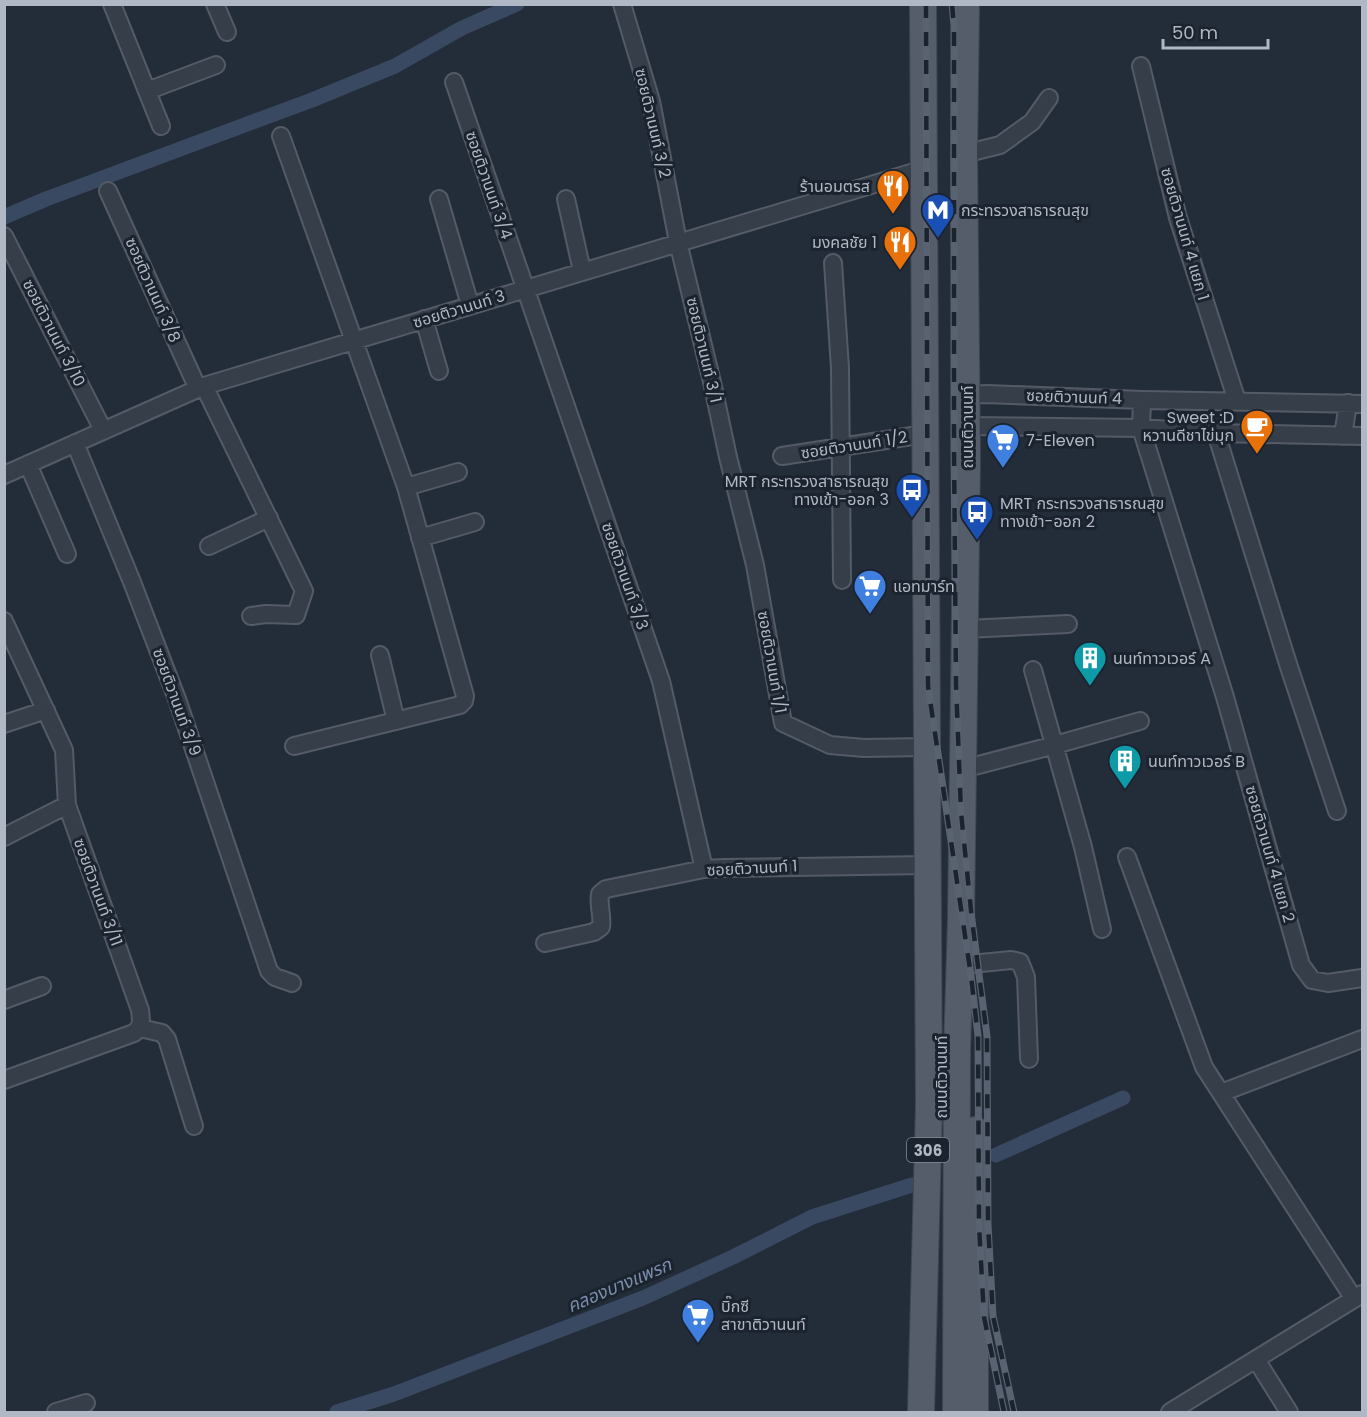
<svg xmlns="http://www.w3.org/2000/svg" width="1367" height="1417" font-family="Poppins,'Noto Sans Thai',sans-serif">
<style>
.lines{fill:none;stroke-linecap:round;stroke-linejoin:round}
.canal{stroke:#394961;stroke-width:15}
.street-casing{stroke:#545b67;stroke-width:20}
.primary-casing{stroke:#3f4752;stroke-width:28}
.street{stroke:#363e49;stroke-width:16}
.primary{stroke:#545d69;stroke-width:26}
.rail-casing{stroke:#586270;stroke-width:7}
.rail{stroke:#1b232e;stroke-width:4.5;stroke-dasharray:14;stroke-linecap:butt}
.labels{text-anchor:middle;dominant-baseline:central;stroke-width:6;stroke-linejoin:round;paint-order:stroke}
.shield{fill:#1b232e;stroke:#848b98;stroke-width:1.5}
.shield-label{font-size:15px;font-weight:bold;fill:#b1b8c5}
.street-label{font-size:16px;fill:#b1b8c5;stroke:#1b232e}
.poi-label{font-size:16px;fill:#b1b8c5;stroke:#1b232e;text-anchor:start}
.water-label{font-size:18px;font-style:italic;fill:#7a8eac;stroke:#1b232e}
</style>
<rect width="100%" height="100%" fill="#232c39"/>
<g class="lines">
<path class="canal" d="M4,217L46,199L312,100L395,66L462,28L517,4
M996,1155L1123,1098
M337,1412L394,1394L643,1298L733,1257L812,1217L912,1185"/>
<g class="street-casing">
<path id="street" d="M112,4L161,126
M215,4L227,32
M622,4L651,101L678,242L712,382L728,457L755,565L783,723L830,745L864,748L926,747
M1141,66L1178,218L1237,401
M454,82L661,681L704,869
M147,91L216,65
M281,136L406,487L465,696L464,701L460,705L294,746
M964,154L1000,145L1032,122L1049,98
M108,191L198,389
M439,199L470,305
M566,199L582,271
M4,236L103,430
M833,263L840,368L842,580
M424,319L439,371
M204,386L304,591L296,615L266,614L251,616
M966,395L987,394L1142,400L1362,404
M1142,400L1141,428L1225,697L1301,965L1312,980L1328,983L1362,978
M967,426L1141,428L1216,433L1362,436
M1216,433L1289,667L1337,811
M1343,436L1348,403
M75,443L132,582L177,699L269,971L275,977L292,983
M782,456L925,434
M28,464L67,554
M4,475L204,386L924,169
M406,487L458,472
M420,538L475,522
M209,546L269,518
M4,621L64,750L67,805L140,1010C141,1020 143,1026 134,1033L4,1080
M966,629L1068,624
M380,655L396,721
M1033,670L1083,847L1102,929
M4,724L46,710
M963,769L1055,745L1140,721
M4,837L67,805
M1127,857L1204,1067L1354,1299
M545,943L594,932L601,927C603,916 598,906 600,894L606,889L704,869L724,868L928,865
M971,964L1011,960L1020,962L1026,977L1029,1059
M4,1000L42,986
M140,1028L162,1033L167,1039L194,1126
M1221,1093L1362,1039
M1257,1361L1289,1412
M56,1412L86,1403
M1170,1412L1362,1294"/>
</g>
<g class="primary-casing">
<path id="primary" d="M975,1130V1412
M921,1412L929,1105L923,4
M956,1412L957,1050L961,921L967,457L964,154L966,4"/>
</g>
<use href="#street" class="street"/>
<use href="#primary" class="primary"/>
<g class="rail-casing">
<path id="rail" d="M926,4L928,686L971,976L978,1036L979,1225L984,1317L1004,1412
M952,4L954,26V447L956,684L961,812L972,920L987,1036L988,1224L993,1316L1014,1412"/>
</g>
<use href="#rail" class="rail"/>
</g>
<defs>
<g id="restaurant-pin" transform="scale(1.725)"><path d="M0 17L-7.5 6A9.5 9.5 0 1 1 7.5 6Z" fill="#e8710a" stroke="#1b232e"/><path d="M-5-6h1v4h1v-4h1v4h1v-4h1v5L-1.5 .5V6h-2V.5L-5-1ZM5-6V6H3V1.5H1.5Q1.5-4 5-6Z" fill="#fff"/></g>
<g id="metro-pin" transform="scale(1.725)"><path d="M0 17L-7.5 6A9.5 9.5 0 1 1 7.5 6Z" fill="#1a4fb4" stroke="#1b232e"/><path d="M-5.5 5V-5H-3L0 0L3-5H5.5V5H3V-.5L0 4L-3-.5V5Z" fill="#fff"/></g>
<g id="cafe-pin" transform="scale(1.725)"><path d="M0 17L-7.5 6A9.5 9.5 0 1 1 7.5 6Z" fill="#e8710a" stroke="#1b232e"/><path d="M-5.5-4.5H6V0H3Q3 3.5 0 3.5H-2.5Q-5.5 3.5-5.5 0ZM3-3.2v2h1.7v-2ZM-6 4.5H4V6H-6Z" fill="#fff"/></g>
<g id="supermarket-pin" transform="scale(1.725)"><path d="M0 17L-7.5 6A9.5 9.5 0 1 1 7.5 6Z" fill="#3f7fe0" stroke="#1b232e"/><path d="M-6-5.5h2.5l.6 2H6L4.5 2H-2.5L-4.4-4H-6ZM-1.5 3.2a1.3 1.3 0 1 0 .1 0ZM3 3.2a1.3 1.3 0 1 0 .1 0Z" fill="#fff"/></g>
<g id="bus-pin" transform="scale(1.725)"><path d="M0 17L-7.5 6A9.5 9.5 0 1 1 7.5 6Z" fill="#1a4fb4" stroke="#1b232e"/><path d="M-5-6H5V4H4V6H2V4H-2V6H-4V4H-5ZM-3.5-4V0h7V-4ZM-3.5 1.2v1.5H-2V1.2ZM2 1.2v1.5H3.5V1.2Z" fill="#fff"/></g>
<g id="building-pin" transform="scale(1.725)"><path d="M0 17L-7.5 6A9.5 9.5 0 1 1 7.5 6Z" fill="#0f9aa8" stroke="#1b232e"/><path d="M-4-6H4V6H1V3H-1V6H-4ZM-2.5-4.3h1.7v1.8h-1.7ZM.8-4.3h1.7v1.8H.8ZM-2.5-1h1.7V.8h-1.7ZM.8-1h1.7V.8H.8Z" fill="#fff"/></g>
</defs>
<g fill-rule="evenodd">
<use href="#restaurant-pin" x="893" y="186"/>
<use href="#metro-pin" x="938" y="210"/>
<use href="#restaurant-pin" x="900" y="242"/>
<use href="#cafe-pin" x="1257" y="426"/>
<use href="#supermarket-pin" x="1003" y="440"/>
<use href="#bus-pin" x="912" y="490"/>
<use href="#bus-pin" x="977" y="512"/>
<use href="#supermarket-pin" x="870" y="586"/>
<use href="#building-pin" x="1090" y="658"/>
<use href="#building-pin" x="1125" y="761"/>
<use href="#supermarket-pin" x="698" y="1315"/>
</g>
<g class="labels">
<rect class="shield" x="907" y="1138" width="42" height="24" rx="4.5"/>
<g class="shield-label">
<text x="928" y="1150">306</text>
</g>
<g class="street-label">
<text transform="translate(653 123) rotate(77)">ซอยติวานนท์ 3/2</text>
<text transform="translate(489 185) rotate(71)">ซอยติวานนท์ 3/4</text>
<text transform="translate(1185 234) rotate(74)">ซอยติวานนท์ 4 แยก 1</text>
<text transform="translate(153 290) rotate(66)">ซอยติวานนท์ 3/8</text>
<text transform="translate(459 309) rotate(-17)">ซอยติวานนท์ 3</text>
<text transform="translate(54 333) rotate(63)">ซอยติวานนท์ 3/10</text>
<text transform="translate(704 350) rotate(77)">ซอยติวานนท์ 3/1</text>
<text transform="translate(1074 397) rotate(2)">ซอยติวานนท์ 4</text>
<text transform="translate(967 427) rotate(-90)">ถนนติวานนท์</text>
<text transform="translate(854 445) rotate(-9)">ซอยติวานนท์ 1/2</text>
<text transform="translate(625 576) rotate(71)">ซอยติวานนท์ 3/3</text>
<text transform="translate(772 662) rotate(80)">ซอยติวานนท์ 1/1</text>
<text transform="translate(177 702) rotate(70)">ซอยติวานนท์ 3/9</text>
<text transform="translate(1270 854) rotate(74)">ซอยติวานนท์ 4 แยก 2</text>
<text transform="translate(752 868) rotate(-3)">ซอยติวานนท์ 1</text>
<text transform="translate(98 892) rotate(70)">ซอยติวานนท์ 3/11</text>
<text transform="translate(941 1077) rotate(-90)">ถนนติวานนท์</text>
</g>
<g class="poi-label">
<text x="870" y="186" text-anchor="end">ร้านอมตรส</text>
<text x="961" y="210">กระทรวงสาธารณสุข</text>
<text x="877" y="242" text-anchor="end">มงคลชัย 1</text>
<text x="1234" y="417" text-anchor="end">Sweet :D<tspan x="1234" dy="18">หวานดีชาไข่มุก</tspan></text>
<text x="1026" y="440">7-Eleven</text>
<text x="889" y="481" text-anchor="end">MRT กระทรวงสาธารณสุข<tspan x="889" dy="18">ทางเข้า-ออก 3</tspan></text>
<text x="1000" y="503">MRT กระทรวงสาธารณสุข<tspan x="1000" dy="18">ทางเข้า-ออก 2</tspan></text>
<text x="893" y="586">แอทมาร์ท</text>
<text x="1113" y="658">นนท์ทาวเวอร์ A</text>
<text x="1148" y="761">นนท์ทาวเวอร์ B</text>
<text x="721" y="1306">บิ๊กซี<tspan x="721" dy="18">สาขาติวานนท์</tspan></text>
</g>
<g class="water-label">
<text transform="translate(619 1285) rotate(-23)">คลองบางแพรก</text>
</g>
</g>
<rect width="1367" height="1417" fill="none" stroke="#b1b8c5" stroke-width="12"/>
<path d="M1163 39v9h105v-9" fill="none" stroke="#b1b8c5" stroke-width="3"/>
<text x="1172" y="39" font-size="18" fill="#b1b8c5" stroke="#1b232e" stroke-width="4.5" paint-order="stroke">50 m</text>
</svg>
